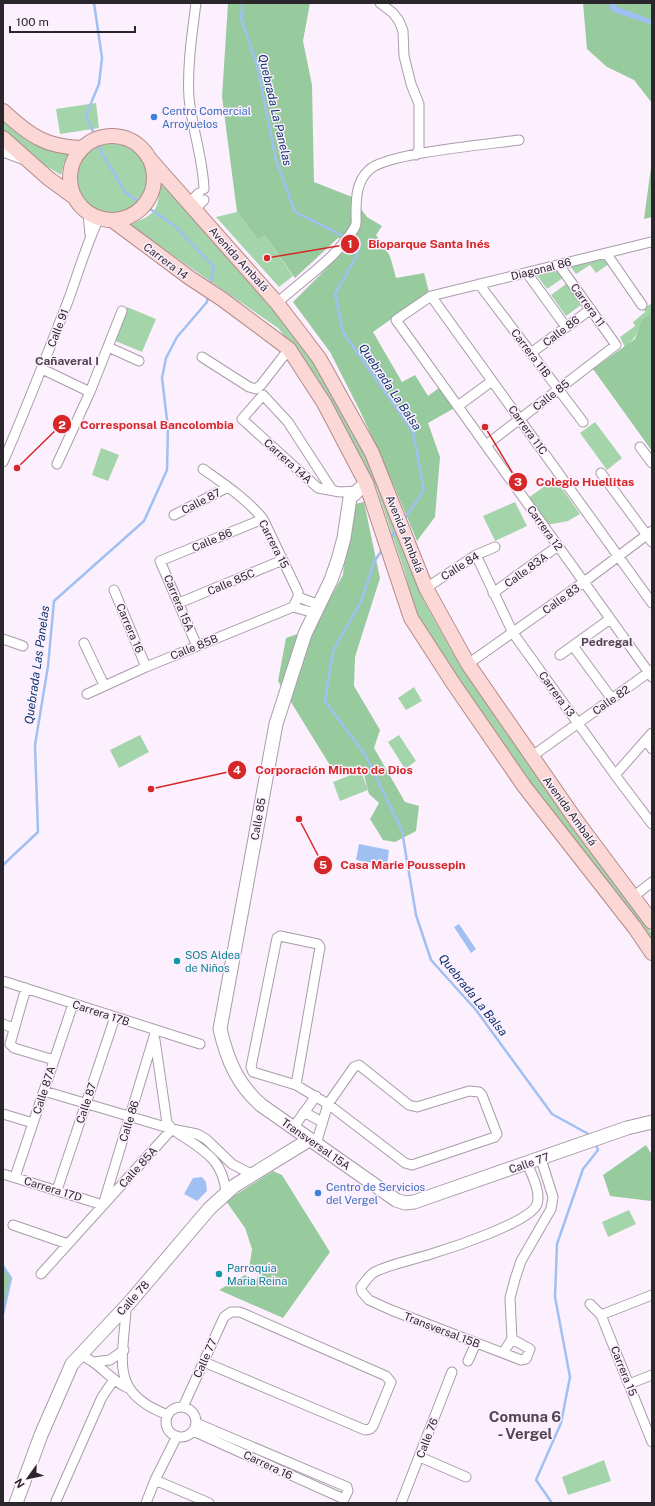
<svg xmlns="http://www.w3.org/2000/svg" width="655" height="1506" font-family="'Public Sans',sans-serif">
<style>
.green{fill:#a4d4aa}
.forest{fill:#97ca9d}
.water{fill:#a0c0f4}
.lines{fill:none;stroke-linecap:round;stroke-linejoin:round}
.stream{stroke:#a0c0f4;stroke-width:2.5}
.street-casing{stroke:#a89ca9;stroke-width:11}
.secondary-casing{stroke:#a89ca9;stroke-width:15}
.primary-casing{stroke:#b18988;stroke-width:16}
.street{stroke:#fff;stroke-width:9}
.secondary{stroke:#fff;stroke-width:13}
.primary{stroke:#fbd8d5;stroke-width:14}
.shop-dot{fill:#3f7fe0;stroke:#fdf0fe;stroke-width:1.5}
.culture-dot{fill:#0f9aa8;stroke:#fdf0fe;stroke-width:1.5}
.labels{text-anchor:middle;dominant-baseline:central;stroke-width:3;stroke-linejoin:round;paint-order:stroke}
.shop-label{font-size:11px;fill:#366cbe;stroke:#fdf0fe;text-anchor:start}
.street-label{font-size:11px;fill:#2b262c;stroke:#fdf0fe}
.culture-label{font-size:11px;fill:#0d838f;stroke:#fdf0fe;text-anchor:start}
.water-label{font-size:12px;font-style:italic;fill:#0c326d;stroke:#fdf0fe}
.neighbourhood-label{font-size:12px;font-weight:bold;fill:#514652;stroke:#fdf0fe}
.district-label{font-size:15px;font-weight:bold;fill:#514652;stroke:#fdf0fe}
.leader{fill:none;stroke:#d62828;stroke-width:1.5}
.callout-dot{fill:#d62828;stroke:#fdf0fe;stroke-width:1.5}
.mark-label{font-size:12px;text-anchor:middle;font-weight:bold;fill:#fff}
.callout-label{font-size:12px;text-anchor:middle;font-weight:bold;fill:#d62828;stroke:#fdf0fe;stroke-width:3;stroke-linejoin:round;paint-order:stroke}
</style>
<rect width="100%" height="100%" fill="#fdf0fe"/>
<path class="green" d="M96,103L99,128L60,134L56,109Z
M3,121C28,143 36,150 71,152L64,163L61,175L38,161L3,130Z
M75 178a37 37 0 1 1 74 0a37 37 0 1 1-74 0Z
M160,183L214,239L286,323L320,369L370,457L424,601L454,655L509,737L652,934V948L527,780L416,615L405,573L377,489L359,454L308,365L278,328L129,225C156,214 158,212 160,183Z
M237,212L258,240L265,236L293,276L279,287L216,217Z
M604,258L609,264L596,273L590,265L576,274L570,266Z
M557,270L563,278L547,289L536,274Z
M566,284L581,305L566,316L551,295Z
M652,303V313C637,325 641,335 625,347L620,337L635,326L633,322L645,312L643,309Z
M127,307L156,319L142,352L113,340Z
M595,422L622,458L607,470L580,433Z
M101,448L119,455L108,481L92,475Z
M555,479L580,514L568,521L547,525L528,498Z
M515,502L527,526L495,541L483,516Z
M414,687L422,701L406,710L398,698Z
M140,735L149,752L119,768L110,750Z
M399,735L416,761L405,769L388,742Z
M361,771L368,790L340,801L333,782Z
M629,1210L636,1224L608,1237L602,1222Z
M604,1460L611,1481L568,1495L562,1477Z"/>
<path class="forest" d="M228,3H310L303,41L312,85L314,182L352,197L367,217L382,226L376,235L390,256L396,278L424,273L429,292L373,332L402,382L415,375L428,396L443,385L458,406L428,423L440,457L435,517L417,541L394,486L361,413L330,352L293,302L353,242L338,238L295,278L265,236L258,240L237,212L222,97Z
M583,3H652V103L634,80L607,67L587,49Z
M652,160V217L644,219Z
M652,313V451L593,369L635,339L642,320Z
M364,502L380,578L355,657L354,686L380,730L374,748L405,802L419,806L416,831L395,842L383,840L370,819L379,803L369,794L362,767L341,772L331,767L278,681L286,638L306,631L329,600L343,575L349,505Z
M646,1145L652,1155L651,1201L610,1196L603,1175Z
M273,1171L282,1175L330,1252L283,1318L219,1290L245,1275L256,1281L259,1274L249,1269L252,1249L245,1228L226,1201Z
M3,1266L11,1278L3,1314Z"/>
<path class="water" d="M609,3H616V6L652,20V25L611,11Z
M359,844L389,850L387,866L356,860Z
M459,924L476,949L471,953L454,927Z
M202,1177L206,1182L207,1191L197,1201L184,1194L193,1178Z"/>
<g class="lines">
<path class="stream" d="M94,3L102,58L99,84L86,115L102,153L125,192L175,226L214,267L210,285
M243,3L241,18L257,65L276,160L295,212L345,237
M350,240L360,245L356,257L335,294L343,332L413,432L424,490L404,520
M390,539L397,529
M382,550L374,562L361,602L333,651L325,701L366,756L402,831L416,915L431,960L476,1010L552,1114L592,1136
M3,865L38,832L35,745L48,666L54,601L144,521L167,470L168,428L162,378L166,358L177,337L207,302L208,296
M3,1266L11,1278L3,1314
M552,1503L536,1480L561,1423L570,1377L555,1297L557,1244L583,1169L598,1150L595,1143"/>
<g class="street-casing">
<path id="street" d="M196,3C192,34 187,67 189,98C192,129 203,158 204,189
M380,3L393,13L399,21L403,31L404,56L411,84L419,104V149L416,155
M3,152L22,159
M188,204L199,193
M194,210L204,200
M88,213L90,235
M651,242L431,296L396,320L652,677
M606,253L642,305
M527,273L566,327
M479,284L583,422
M431,296L652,603
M277,303C303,279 337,258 355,227C357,223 356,219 356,215C356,199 356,182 369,170C386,153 491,144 519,140
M108,347L139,361
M531,353L591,309
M202,357L249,387L256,389L261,385L289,349
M42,369L90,392
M458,406L492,381
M486,445L616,345L559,265
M640,447L652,463
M3,462C26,409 47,355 68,301C78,274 86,245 99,218
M57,464L90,392L122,311
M203,469C224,484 247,499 263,519L298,592V597
M601,473L652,542
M332,490L288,422L263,395L242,419L318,488L340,492L357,491
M174,515L228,487
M476,555L513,633L618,779L652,824
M426,588L476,555L495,547
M114,590L146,667
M493,593L558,546
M298,597L319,605
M179,603L283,560
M293,607L315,613
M3,639L23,646
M84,643L104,685
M197,646L160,561L263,519
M573,646L612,699
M560,655L610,619
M468,664L584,582L652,531
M87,694L146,667L293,607L298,597
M649,744L652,749
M531,757L652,670
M615,775L652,733
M633,897L652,882
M3,981L200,1044
M26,988L10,1044L14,1048L54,1060
M3,1024L13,1028
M155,1040L167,1123L172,1129C199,1148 224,1157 226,1194
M296,1085L320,947L318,944L280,936L277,938L251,1067L253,1072L296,1085L328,1104L405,1163L412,1165L495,1137L497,1134L482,1095L479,1092L469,1091L417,1107L409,1105L359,1065L354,1067L328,1104L316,1144
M44,1091L172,1129L197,1134L206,1139L232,1164L253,1175
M304,1112L322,1122
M3,1114L33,1123
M293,1128L316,1096
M3,1174L103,1205L156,1030
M15,1177L73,1004
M57,1190L115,1017
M13,1225L68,1244
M41,1274L172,1129
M590,1304L601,1315L652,1442
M126,1307C124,1359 107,1392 168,1415
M601,1315L652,1295
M512,1339L530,1349L526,1359L521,1360L391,1310L369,1300L362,1292L361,1287C365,1282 368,1277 373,1273C386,1265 416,1259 431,1254C451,1248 531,1222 537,1204C541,1192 532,1175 527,1163
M503,1353L512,1339L510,1298L515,1279L521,1261L551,1209L553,1197L541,1159
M79,1355C99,1361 109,1380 128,1388
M468,1361L476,1343
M94,1362L110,1360L124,1350
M629,1384L652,1375
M183,1407L224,1317L231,1312H240L386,1376L391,1382L373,1426L370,1429L365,1430L204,1362
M166 1422a15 15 0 1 1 30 0a15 15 0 1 1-30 0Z
M193,1431L344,1499L348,1491L347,1487L196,1423
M420,1457L466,1477
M155,1480L209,1503
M56,1501L102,1397L113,1381
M146,1503L155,1480L177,1436
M401,1503L452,1372"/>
</g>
<g class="secondary-casing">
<path id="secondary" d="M366,483L350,498L344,538L338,560L331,580L305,634L276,724L220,1029C227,1059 237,1084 261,1105L396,1200L405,1203L414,1202L627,1128L652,1122
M16,1503L41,1435L72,1364L130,1302L209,1209L234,1186L309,1140"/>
</g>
<g class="primary-casing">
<path id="primary" d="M3,111C29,135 45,147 82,148
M70 178a42 42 0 1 1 84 0a42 42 0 1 1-84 0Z
M3,138L48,178L74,197
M148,157L277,303L319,358L372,453L426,588L468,664L578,823L652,922
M112,220L190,278L222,299L289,349L324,403L366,483L411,618L453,683L524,786L635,928L652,953"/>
</g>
<use href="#street" class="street"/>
<use href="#secondary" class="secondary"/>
<use href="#primary" class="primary"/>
</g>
<g class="shop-dot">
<circle cx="154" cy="117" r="4"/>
<circle cx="318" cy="1193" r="4"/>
</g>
<g class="culture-dot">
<circle cx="177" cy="961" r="4"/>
<circle cx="219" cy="1274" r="4"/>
</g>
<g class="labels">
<g class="shop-label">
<text x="162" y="111">Centro Comercial<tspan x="162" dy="13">Arroyuelos</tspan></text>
<text x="326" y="1187">Centro de Servicios<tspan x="326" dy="13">del Vergel</tspan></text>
</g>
<g class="street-label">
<text transform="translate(239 259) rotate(48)">Avenida Ambalá</text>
<text transform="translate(166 261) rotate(37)">Carrera 14</text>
<text transform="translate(541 269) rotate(-14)">Diagonal 86</text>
<text transform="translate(588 305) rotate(54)">Carrera 11</text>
<text transform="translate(58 328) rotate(-69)">Calle 91</text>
<text transform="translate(561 331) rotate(-37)">Calle 86</text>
<text transform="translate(531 353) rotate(53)">Carrera 11B</text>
<text transform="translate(551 395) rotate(-38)">Calle 85</text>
<text transform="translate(528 430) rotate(54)">Carrera 11C</text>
<text transform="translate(288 461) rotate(42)">Carrera 14A</text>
<text transform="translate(201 501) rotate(-27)">Calle 87</text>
<text transform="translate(545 528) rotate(54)">Carrera 12</text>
<text transform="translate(405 534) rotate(68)">Avenida Ambalá</text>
<text transform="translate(212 540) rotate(-23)">Calle 86</text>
<text transform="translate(274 544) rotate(63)">Carrera 15</text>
<text transform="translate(460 566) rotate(-32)">Calle 84</text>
<text transform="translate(526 570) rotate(-36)">Calle 83A</text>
<text transform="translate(231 582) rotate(-23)">Calle 85C</text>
<text transform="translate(561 599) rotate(-36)">Calle 83</text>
<text transform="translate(179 603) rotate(67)">Carrera 15A</text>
<text transform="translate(130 628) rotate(67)">Carrera 16</text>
<text transform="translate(194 647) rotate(-22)">Calle 85B</text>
<text transform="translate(557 694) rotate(54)">Carrera 13</text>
<text transform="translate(611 700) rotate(-35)">Calle 82</text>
<text transform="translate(570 811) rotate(54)">Avenida Ambalá</text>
<text transform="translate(258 819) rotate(-80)">Calle 85</text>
<text transform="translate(101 1013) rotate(18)">Carrera 17B</text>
<text transform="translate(44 1090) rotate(-72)">Calle 87A</text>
<text transform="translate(86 1103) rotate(-72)">Calle 87</text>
<text transform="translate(129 1121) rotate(-73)">Calle 86</text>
<text transform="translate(316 1144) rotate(35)">Transversal 15A</text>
<text transform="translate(529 1163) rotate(-19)">Calle 77</text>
<text transform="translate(138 1167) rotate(-48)">Calle 85A</text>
<text transform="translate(53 1189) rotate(17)">Carrera 17D</text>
<text transform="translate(133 1298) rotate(-48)">Calle 78</text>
<text transform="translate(442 1330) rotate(21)">Transversal 15B</text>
<text transform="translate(205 1358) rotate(-66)">Calle 77</text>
<text transform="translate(624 1371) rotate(68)">Carrera 15</text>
<text transform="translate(427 1438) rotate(-69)">Calle 76</text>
<text transform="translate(268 1465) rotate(25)">Carrera 16</text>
</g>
<g class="culture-label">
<text x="185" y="955">SOS Aldea<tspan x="185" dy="13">de Niños</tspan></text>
<text x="227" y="1268">Parroquia<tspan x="227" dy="13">Maria Reina</tspan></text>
</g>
<g class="water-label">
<text transform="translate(275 110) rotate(77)">Quebrada La Panelas</text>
<text transform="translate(390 387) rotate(56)">Quebrada La Balsa</text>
<text transform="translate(37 665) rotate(-82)">Quebrada Las Panelas</text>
<text transform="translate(473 995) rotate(51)">Quebrada La Balsa</text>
</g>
<g class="neighbourhood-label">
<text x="67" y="361">Cañaveral I</text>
<text x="607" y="642">Pedregal</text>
</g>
<g class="district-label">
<text x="525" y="1416">Comuna 6<tspan x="525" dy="17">- Vergel</tspan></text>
</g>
</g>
<path class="leader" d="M267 258L350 244M17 468L62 424M485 427L518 482M151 789L237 770M299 819L323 865"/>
<g class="callout-dot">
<circle cx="267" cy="258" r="4"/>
<circle cx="17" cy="468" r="4"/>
<circle cx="485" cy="427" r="4"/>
<circle cx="151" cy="789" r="4"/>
<circle cx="299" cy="819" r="4"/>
<circle cx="350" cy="244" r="10"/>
<circle cx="62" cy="424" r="10"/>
<circle cx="518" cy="482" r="10"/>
<circle cx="237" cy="770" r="10"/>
<circle cx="323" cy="865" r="10"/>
</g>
<g class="mark-label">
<text x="350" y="248">1</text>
<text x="62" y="429">2</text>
<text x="518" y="486">3</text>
<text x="237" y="774">4</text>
<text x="323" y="869">5</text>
</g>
<g class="callout-label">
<text x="429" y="248">Bioparque Santa Inés</text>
<text x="157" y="429">Corresponsal Bancolombia</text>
<text x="585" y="486">Colegio Huellitas</text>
<text x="334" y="774">Corporación Minuto de Dios</text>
<text x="403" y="869">Casa Marie Poussepin</text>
</g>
<rect width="655" height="1506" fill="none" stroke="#2b262c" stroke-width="8"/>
<g transform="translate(28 1478) rotate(237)" stroke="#fdf0fe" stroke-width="3" paint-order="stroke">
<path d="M0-3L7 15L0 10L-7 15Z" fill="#2b262c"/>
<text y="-6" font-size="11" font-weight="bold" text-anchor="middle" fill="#2b262c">N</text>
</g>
<path d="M10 26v6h125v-6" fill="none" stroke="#2b262c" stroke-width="2"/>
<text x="16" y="26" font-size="12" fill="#2b262c" stroke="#fdf0fe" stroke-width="3" paint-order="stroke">100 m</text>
</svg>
